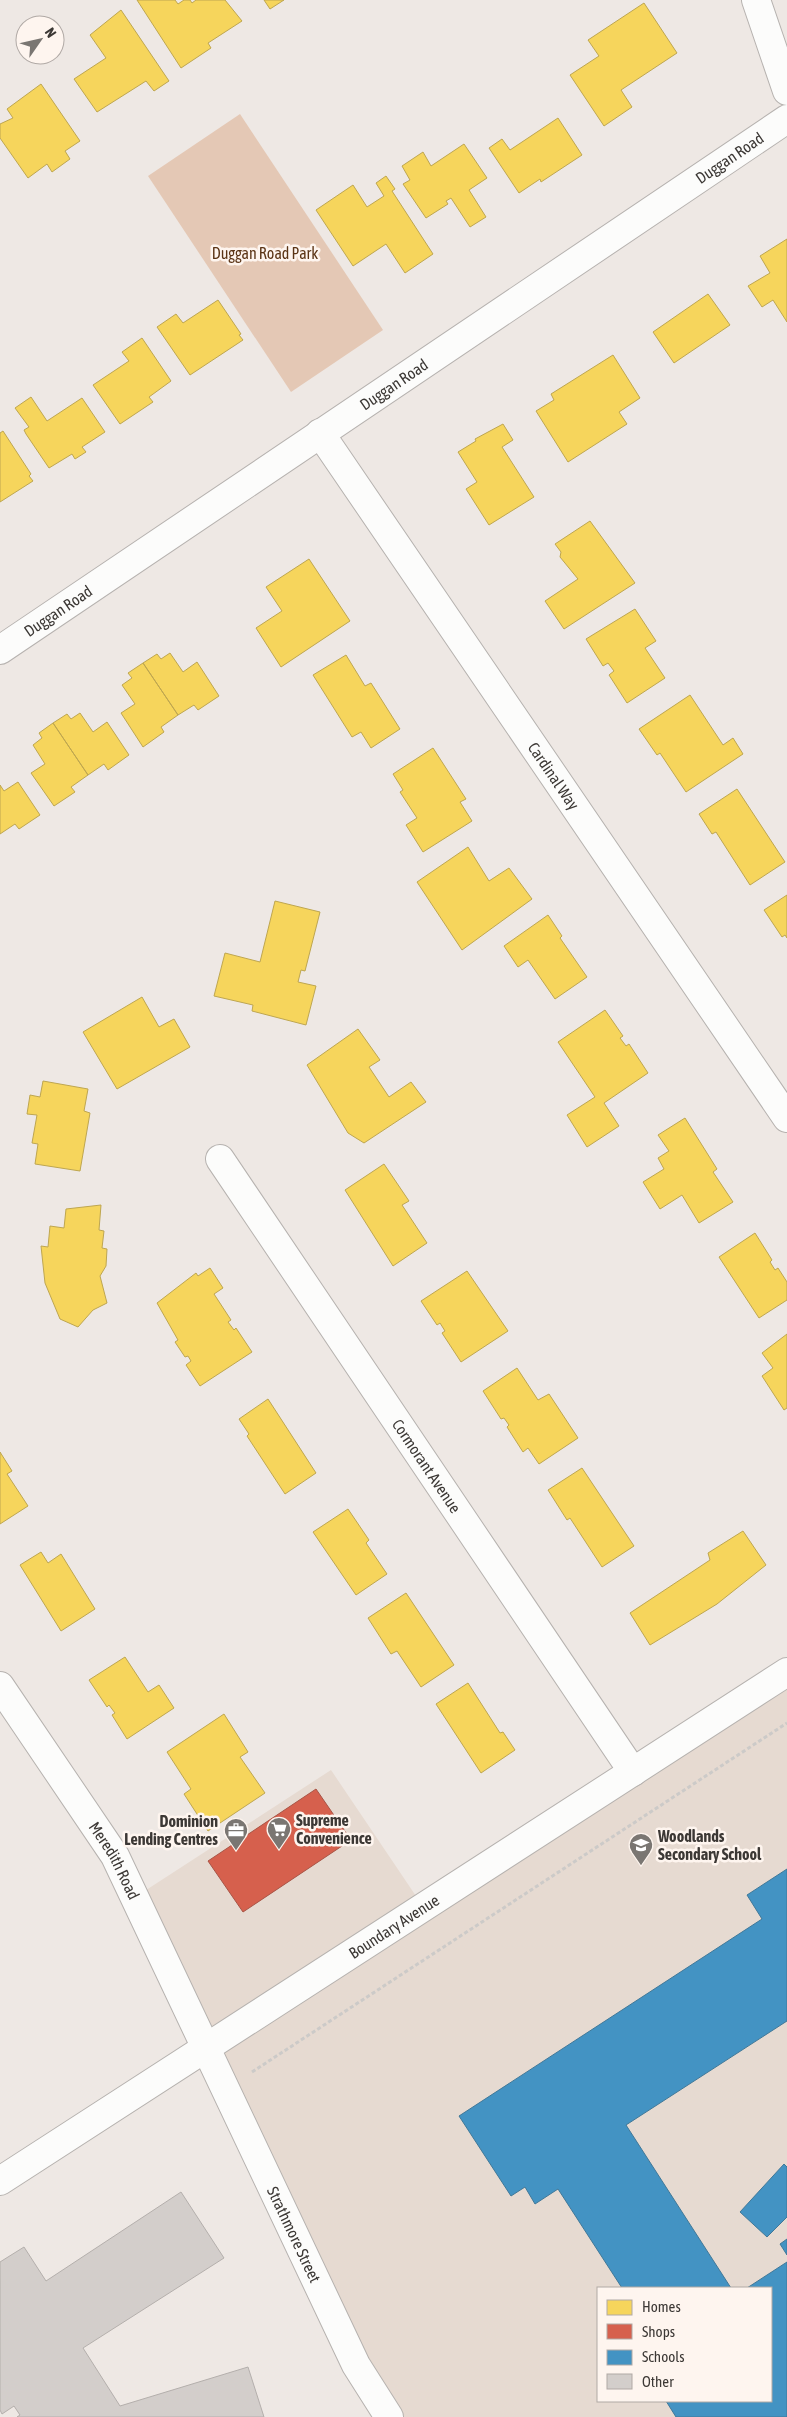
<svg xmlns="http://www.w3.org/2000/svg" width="787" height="2417" font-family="'Asap Condensed',sans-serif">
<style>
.built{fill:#e6dad1;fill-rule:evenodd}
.green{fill:#e4c8b5}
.homes{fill:#f6d55c;stroke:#bea650}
.shops{fill:#d6604d;stroke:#a85446}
.schools{fill:#4393c3;stroke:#417898}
.building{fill:#d3cecb;stroke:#b4afac}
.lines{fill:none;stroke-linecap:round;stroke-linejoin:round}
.minor-casing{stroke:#b6b2af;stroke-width:30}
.tertiary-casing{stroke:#b6b2af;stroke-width:30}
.path{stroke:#cccac8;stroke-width:3;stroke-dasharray:4 2.5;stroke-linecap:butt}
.minor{stroke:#fcfcfb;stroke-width:28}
.tertiary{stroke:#fcfcfb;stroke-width:28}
.labels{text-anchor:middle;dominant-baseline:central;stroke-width:5;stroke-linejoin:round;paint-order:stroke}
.street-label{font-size:16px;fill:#3c3835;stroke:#fef5ef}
.park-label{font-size:16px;fill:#5b3415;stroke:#fef5ef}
.poi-label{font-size:16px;font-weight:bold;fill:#3c3835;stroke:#fef5ef;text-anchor:start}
</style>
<rect width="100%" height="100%" fill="#eee8e4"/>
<path class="built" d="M787,1685V2417H394L215,2048ZM598,2288H771V2401H598Z
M331,1770L420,1902L208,2039L140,1894Z"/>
<path class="green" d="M240,114L383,330L291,392L148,176Z"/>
<path class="homes" d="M137,0H175L178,4L184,0H190L192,3L196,0H225L242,21L208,43L211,48L181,68Z
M264,0H284L270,9Z
M644,3L677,53L621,90L632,107L604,126L570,75L599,56L588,40Z
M121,10L169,81L154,91L146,81L97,112L74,79L106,58L90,35Z
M41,84L80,141L65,151L70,159L52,172L47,164L28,178L0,138V124L13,118L7,109Z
M558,118L582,155L541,182L540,179L519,193L489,148L502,139L510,150Z
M464,144L487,178L469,190L486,217L470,227L451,198L446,201L448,204L426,218L403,184L410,180L402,166L423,152L431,166Z
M386,176L395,189L392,191L433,254L405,273L386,244L353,266L316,210L353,185L367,207L384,196L376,183Z
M787,239V322L773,300L762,307L748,286L770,273L760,256Z
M708,294L730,325L674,363L653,332Z
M218,300L241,334L239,335L243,340L190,375L157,327L176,314L183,323Z
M142,338L171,381L149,397L153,402L120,424L93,385L129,361L122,352Z
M613,355L640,398L619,412L627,424L568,462L536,411L554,400L551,394Z
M31,397L47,421L82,398L105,432L82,447L86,452L75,459L72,454L49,468L26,434L24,430L29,427L15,408Z
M503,424L513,440L502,447L534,497L489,525L466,489L477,482L458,452L476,441L475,439Z
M3,431L31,474L29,476L33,481L0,502V433Z
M590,521L635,583L564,629L545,601L578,579L560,557L561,552L555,544Z
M309,559L350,621L281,667L256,628L282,611L266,587Z
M635,609L656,641L645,648L665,678L627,703L609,675L614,671L608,663L603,666L586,639Z
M170,653L183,672L197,662L219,696L198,710L194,705L178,715L143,663L157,654L161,659Z
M346,655L365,686L371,683L400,729L371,748L361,732L352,737L313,675Z
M143,663L178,715L161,727L164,732L143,747L121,713L135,704L122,685L132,678L128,673Z
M690,695L723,745L733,738L743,754L686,792L660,753L657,755L639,729Z
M80,713L93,732L107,722L129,755L108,770L104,764L88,775L53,723L67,714L71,719Z
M53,723L88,775L71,787L75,792L54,806L31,773L45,764L33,745L42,738L39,733Z
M433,748L466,799L460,802L472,821L423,852L406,825L417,818L400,792L403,790L393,774Z
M18,782L40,815L19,829L15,824L0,834V785L4,791Z
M737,789L785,862L750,885L716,832L712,834L699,814Z
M468,847L489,881L509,868L532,899L462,950L417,882Z
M787,895V938L785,935L782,937L764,910Z
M275,901L320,912L305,971L301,970L298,982L316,986L306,1025L252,1011L253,1005L214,996L225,953L260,962Z
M548,915L562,936L560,938L587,977L555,999L528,960L518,967L504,946Z
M142,997L159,1027L174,1019L190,1047L117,1089L83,1032Z
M605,1010L623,1036L620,1038L626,1046L629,1044L648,1073L604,1103L619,1126L587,1147L567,1115L595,1097L558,1042Z
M358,1029L380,1060L369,1067L389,1097L411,1082L426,1102L364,1143L348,1133L307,1065Z
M43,1081L88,1089L84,1111L90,1113L80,1171L35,1164L38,1144L32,1143L37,1115L27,1114L30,1095L40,1097Z
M685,1118L717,1169L713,1172L733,1202L699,1223L682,1195L660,1209L643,1182L664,1169L658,1158L669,1151L658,1135Z
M384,1164L409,1201L402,1205L427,1243L393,1266L345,1190Z
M101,1205L99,1230L104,1231L102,1248L107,1249L106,1266L100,1276L107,1303L93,1310L78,1327L60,1319L45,1283L41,1246L48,1247L50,1226L64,1228L66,1209Z
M755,1233L772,1260L770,1262L775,1270L778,1268L787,1282V1300L759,1318L719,1257Z
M210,1268L223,1288L214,1294L231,1320L228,1322L234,1330L236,1328L252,1352L200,1386L186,1365L191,1361L188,1356L185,1357L175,1342L178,1340L157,1303L196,1273L198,1276Z
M467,1271L508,1331L461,1362L442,1333L445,1331L440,1323L437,1325L421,1301Z
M787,1334V1408L784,1410L762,1376L773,1368L762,1353Z
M517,1368L538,1400L549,1394L578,1438L539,1464L528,1448L523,1452L507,1427L509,1425L504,1418L501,1419L483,1391Z
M268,1399L316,1473L285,1494L247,1436L249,1434L239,1419Z
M0,1452L12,1471L7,1474L28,1506L0,1524Z
M582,1468L634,1546L602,1567L570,1518L567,1520L548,1490Z
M348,1509L369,1540L366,1543L387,1574L356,1595L313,1532Z
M743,1531L766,1565L717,1604L650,1645L630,1613L710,1560L708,1553Z
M41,1552L48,1563L61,1554L95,1609L61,1631L20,1565Z
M406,1593L454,1665L421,1687L397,1651L391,1654L368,1618Z
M125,1657L148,1692L159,1685L174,1708L127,1739L112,1715L115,1713L109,1705L107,1707L89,1680Z
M468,1683L500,1733L503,1732L515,1750L481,1773L436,1704Z
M224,1714L248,1752L240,1757L265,1793L208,1831L184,1794L191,1789L167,1752Z"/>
<path class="shops" d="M316,1789L351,1840L243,1912L208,1861Z"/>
<path class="schools" d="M787,1869V2021L626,2125L731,2288H622L558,2189L535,2204L525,2187L511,2196L459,2116L762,1919L747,1895Z
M784,2164L787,2167V2217L767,2237L740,2212Z
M787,2239V2255L780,2244Z
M787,2262V2417H676L666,2401H771V2288H747Z"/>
<path class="building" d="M181,2192L224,2258L83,2348L120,2406L248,2367L264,2417H17L20,2415L14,2406L2,2414L0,2410V2262L24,2247L46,2281Z"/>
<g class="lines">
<g class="minor-casing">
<g id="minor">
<path d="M756,0L787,91"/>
<path id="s1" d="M320,433L787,1118"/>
<path id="s2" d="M0,650L787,119"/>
<path id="s3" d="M220,1159L633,1772"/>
</g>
</g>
<g class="tertiary-casing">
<g id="tertiary">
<path id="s4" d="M0,1686L115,1856L356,2365L389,2417"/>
<path id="s5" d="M0,2181L787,1672"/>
</g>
</g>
<path class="path" d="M252,2072L787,1723"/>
<use href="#minor" class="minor"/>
<use href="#tertiary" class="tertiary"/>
</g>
<defs>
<g id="supermarket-pin" transform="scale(1.25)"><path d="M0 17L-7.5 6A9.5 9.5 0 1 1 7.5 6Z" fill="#7a7672" stroke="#fef5ef"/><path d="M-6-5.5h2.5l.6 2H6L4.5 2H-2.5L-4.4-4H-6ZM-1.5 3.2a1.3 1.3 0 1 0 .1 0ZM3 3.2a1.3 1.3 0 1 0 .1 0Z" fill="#fff"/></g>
<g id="office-pin" transform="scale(1.25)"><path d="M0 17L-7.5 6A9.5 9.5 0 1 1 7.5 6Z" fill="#7a7672" stroke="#fef5ef"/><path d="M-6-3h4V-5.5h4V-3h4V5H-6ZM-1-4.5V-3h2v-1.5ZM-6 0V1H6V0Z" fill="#fff"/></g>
<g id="school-pin" transform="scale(1.25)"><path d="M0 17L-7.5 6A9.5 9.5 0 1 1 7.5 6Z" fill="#7a7672" stroke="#fef5ef"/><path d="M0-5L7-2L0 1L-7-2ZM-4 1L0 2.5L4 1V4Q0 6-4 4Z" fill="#fff"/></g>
</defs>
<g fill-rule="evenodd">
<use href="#supermarket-pin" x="279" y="1829"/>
<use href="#office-pin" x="236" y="1830"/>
<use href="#school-pin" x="641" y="1845"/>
</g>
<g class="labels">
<g class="street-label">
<text stroke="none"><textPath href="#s2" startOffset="880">Duggan Road</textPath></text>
<text stroke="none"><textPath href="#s2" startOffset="475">Duggan Road</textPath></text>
<text stroke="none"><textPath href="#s2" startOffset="70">Duggan Road</textPath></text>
<text stroke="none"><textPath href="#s1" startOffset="415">Cardinal Way</textPath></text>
<text stroke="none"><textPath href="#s3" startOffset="370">Cormorant Avenue</textPath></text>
<text stroke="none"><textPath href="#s4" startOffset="209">Meredith Road</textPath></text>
<text stroke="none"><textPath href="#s5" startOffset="469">Boundary Avenue</textPath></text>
<text stroke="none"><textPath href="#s4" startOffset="624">Strathmore Street</textPath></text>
</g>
<g class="park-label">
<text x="265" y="253">Duggan Road Park</text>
</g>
<g class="poi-label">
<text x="296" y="1820">Supreme<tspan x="296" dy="18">Convenience</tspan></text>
<text x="218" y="1821" text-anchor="end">Dominion<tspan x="218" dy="18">Lending Centres</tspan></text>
<text x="658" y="1836">Woodlands<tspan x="658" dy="18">Secondary School</tspan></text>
</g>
</g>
<rect x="597" y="2287" width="175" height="115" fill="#fef5ef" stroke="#b0a9a5"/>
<rect x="607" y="2300" width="25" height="15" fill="#f6d55c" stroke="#b0a9a5"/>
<text x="642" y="2312" font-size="15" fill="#3c3835">Homes</text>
<rect x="607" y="2324" width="25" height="15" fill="#d6604d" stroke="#b0a9a5"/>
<text x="642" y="2337" font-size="15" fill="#3c3835">Shops</text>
<rect x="607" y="2350" width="25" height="15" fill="#4393c3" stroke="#b0a9a5"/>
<text x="642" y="2362" font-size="15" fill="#3c3835">Schools</text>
<rect x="607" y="2374" width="25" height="15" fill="#d3cecb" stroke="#b0a9a5"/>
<text x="642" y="2387" font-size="15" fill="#3c3835">Other</text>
<g transform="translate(40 40) rotate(56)"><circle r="24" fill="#fef5ef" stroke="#b0a9a5"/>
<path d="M0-4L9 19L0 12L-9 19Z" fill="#7a7672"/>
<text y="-8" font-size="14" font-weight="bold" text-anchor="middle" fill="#3c3835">N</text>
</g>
</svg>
